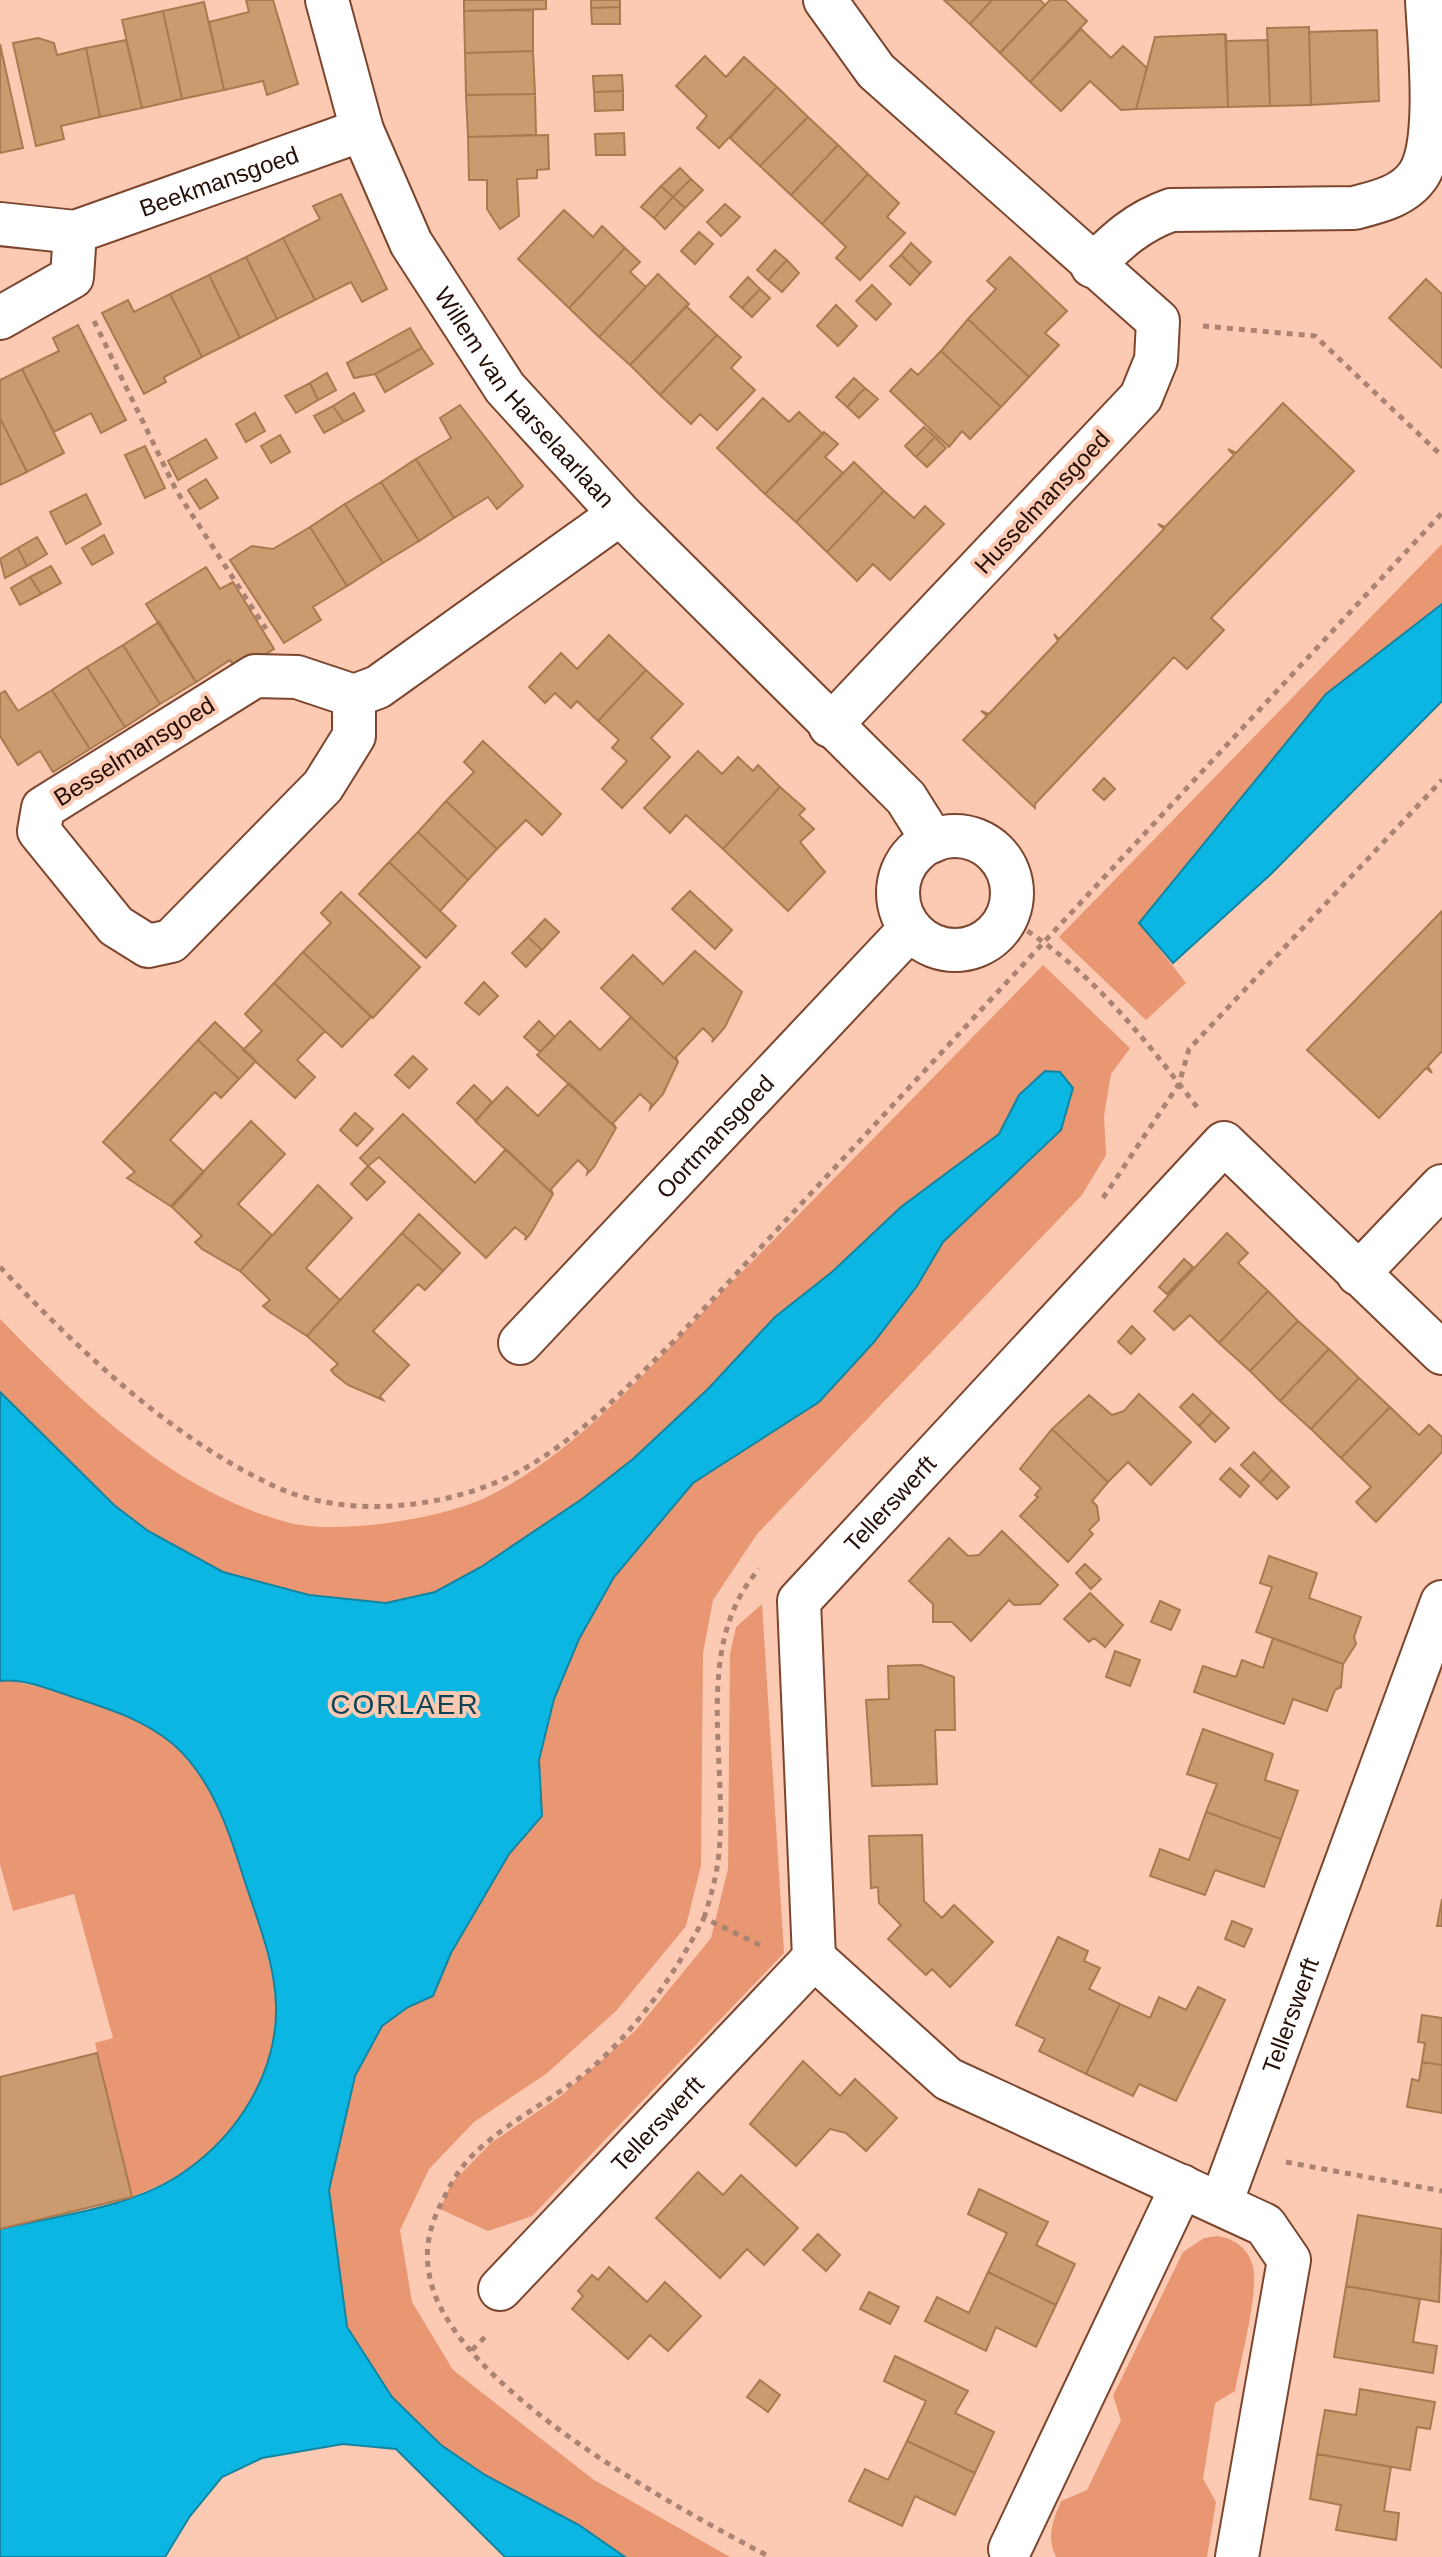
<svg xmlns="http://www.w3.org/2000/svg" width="1442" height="2557" font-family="Helvetica,sans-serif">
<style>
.green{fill:#e99672}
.water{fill:#0bb6e2;stroke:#1384a0;stroke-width:2}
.building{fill:#cb9b6f;stroke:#a97a4f;stroke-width:2}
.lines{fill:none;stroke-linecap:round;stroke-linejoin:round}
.street-casing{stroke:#7b452e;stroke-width:46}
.path{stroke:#ab8372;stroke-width:5;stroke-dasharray:6 6;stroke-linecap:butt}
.street{stroke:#fff;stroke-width:42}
.labels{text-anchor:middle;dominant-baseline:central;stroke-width:8;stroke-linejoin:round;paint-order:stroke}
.street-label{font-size:24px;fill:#250f06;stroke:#fcc9b3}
.quarter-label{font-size:28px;letter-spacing:2px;fill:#0f4454;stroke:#fcc9b3}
</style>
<rect width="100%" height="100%" fill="#fcc9b3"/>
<path class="green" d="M1442,544V604L1326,694L1139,923L1186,983L1146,1020L1059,937Z
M1043,965L1130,1048L1111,1074L1104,1116L1106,1155L1082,1195L757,1534L713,1600L703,1653L701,1865L686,1926L616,2011L546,2074L474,2122L429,2169L400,2230L412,2302L453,2370L594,2480L730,2557H625L579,2525L485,2475L441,2445L392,2397L347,2327L329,2190L355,2076L382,2026L408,2007L433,1996L451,1953L509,1854L542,1816L539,1760L554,1699L579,1639L614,1577L693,1483L819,1401L917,1286L943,1242L1061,1130L1019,1095L999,1134L901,1207L832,1272L775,1317L708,1389L633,1459L582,1499L481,1567L435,1592L386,1603L309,1595L223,1572L148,1531L114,1505L0,1392V1319C80,1401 172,1491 286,1522C334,1536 444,1519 489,1496C584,1448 656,1360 729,1285C834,1179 939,1072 1043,965Z
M762,1604L784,1953L532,2216L488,2231L440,2209L451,2184L491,2143L562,2095L636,2030L711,1938L728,1869L730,1654L736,1627Z
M7,1680C63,1692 131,1706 174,1745C213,1781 230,1835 246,1884C258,1922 271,1961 276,2001C284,2066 236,2141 181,2174C166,2183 148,2190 132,2197L95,2043L113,2038L74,1894L13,1911L0,1864V1681Z
M1218,2236C1235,2239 1249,2249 1253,2267C1259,2293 1240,2362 1235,2391L1215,2403L1203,2479L1216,2502L1207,2557H1056C1046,2536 1053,2521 1061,2501L1087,2490L1121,2420L1113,2396L1183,2252L1204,2238Z"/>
<path class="water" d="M1442,604V701L1271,874L1173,963L1139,923L1326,694Z
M1045,1071L1060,1072L1073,1088L1061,1130L943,1242L917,1286L874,1342L819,1402L693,1483L614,1577L579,1639L554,1699L539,1760L542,1816L509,1854L451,1953L433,1996L408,2007L382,2026L355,2076L329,2190L347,2327L392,2397L441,2445L485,2475L579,2525L625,2557H505L396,2449L343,2444L262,2458L222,2477L190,2516L165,2557H0V2229C59,2215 133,2208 184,2172C238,2135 278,2072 276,2005C275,1962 256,1916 243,1876C229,1830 211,1777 173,1744C144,1720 112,1710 76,1698C54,1691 24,1678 0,1681V1392L114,1505L148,1531L223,1572L309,1595L386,1603L435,1592L481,1567L582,1499L633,1459L708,1389L775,1317L832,1272L901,1207L999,1134L1019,1095Z"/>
<path class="building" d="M246,0H273L298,84L267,95L263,81L224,90L209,22L249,12Z
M464,0H546V9L464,11Z
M591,0H620V7L591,8Z
M944,0H992L970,24Z
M992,0H1040L1045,5L1000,53L970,24Z
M1050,0H1065L1087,21L1030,82L1000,53Z
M204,2L224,90L182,99L163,11Z
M620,7V24H592L591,8Z
M533,10V51L465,53L464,11Z
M163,11L182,99L142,108L122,20Z
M1309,27L1311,105L1270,106L1267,28Z
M1081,29L1111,58L1123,46L1147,68L1136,109L1121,110L1090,81L1061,111L1030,82Z
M1377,30L1379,101L1311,105L1309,32Z
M1225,34L1228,107L1136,109L1155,37Z
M1226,34V41L1268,40L1270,106L1228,107Z
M38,38L54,43L57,55L86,48L100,117L61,126L64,139L36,146L13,43Z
M126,40L142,108L100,117L86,48Z
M0,44L23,148L0,153Z
M533,51L535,94L466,95L465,53Z
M705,56L726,77L744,57L777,87L719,148L697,128L707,116L676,86Z
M622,75L623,91L594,92L593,76Z
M777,87L808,117L760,166L730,138Z
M623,91V110L595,111L594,92Z
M535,94L536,135L468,137L466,95Z
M808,117L838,145L791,195L760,166Z
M624,133L625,155H596L595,134Z
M548,135L549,169L537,170V178L517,179L519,216L500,229L487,209V180H469L468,137Z
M838,145L868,174L822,224L791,195Z
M680,168L691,179L673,197L661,186Z
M868,174L899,203L887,217L905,233L860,280L836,258L846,247L822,224Z
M691,179L703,190L685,208L673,197Z
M661,186L673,197L654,218L641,207Z
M341,194L387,289L362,302L351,282L315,300L283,238L320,219L313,206Z
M673,197L685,208L665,229L654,218Z
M725,204L740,217L721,236L707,222Z
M564,210L593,237L602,226L625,248L569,308L518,259Z
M699,232L713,244L695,264L681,251Z
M283,238L315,300L277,319L246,257Z
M911,243L931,262L920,274L901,255Z
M625,248L640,262L630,272L646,287L599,337L569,308Z
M775,250L787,260L768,280L757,270Z
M901,255L920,274L910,285L890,266Z
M246,257L277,319L240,338L209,275Z
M1010,257L1067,311L1045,333L1059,345L1029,377L968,319L996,289L987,281Z
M787,260L799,273L782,292L768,280Z
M658,274L689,304L630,365L599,337Z
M209,275L240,338L202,357L170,294Z
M748,277L760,289L742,308L730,297Z
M1426,279L1442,294V368L1389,318Z
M872,285L891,304L876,320L856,301Z
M760,289L770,298L752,317L742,308Z
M170,294L202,357L164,377L166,382L144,394L102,313L128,300L134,312Z
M836,305L857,326L838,346L817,326Z
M686,306L717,335L660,395L630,365Z
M968,319L1029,377L1001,407L941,351Z
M78,325L126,420L101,433L91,413L54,432L22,369L59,351L53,338Z
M410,328L422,348L375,374L354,378L347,363Z
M717,335L741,357L731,368L755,390L717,430L700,414L691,424L660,395Z
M422,348L433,364L385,392L375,374Z
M941,351L1001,407L970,439L962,431L949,447L890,391L911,369L918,375Z
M22,369L64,453L27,472L0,418V380Z
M327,373L336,390L318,400L310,383Z
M854,378L865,388L847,407L836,397Z
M310,383L318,400L296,413L285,396Z
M865,388L878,399L859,418L847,407Z
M354,393L364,411L344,422L333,406Z
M763,398L789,422L799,412L823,434L765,494L717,448Z
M1283,403L1354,471L1211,618L1224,630L1187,669L1174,657L1035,804V808L963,740L987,716L981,711L989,714L1058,641L1054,634L1059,639L1164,529L1158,524L1165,527L1234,455L1228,449L1236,453Z
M460,405L523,486L497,509L488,497L454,518L416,459L451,438L440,418Z
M333,406L344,422L324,433L314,416Z
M255,413L265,431L246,442L236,424Z
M0,418L27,472L0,485Z
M924,427L935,437L916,457L905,446Z
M824,432L838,444L825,457L843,473L796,522L765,494Z
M280,435L290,452L271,463L261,446Z
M935,437L946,448L927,467L916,457Z
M206,439L217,458L178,480L168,461Z
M145,446L165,488L145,498L125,455Z
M416,459L454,518L419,541L381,482Z
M854,462L884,491L827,552L796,522Z
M206,479L218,498L200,509L188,490Z
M381,482L419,541L383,563L345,504Z
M884,491L914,518L925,506L944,524L890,580L873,564L857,581L827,552Z
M86,494L101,524L66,544L50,512Z
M345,504L383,563L347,586L310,527Z
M310,527L347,586L313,607L321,620L284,643L230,560L252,546L273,549Z
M104,535L113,553L92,565L82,548Z
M37,537L47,554L27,566L18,548Z
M18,548L27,566L5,578L0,559Z
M51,566L61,583L41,594L30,577Z
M206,567L220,589L233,582L274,649L238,672L230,660L196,682L146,604Z
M30,577L41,594L20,605L11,588Z
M159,622L196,682L160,704L123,645Z
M609,635L646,670L598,721L577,701L571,708L555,693L545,703L529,687L561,653L577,669Z
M123,645L160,704L125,727L87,667Z
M87,667L125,727L90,749L52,690Z
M646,670L683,704L651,738L670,757L622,808L602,789L627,761L612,748L619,740L598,721Z
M52,690L90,749L53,772L40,751L18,765L0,736V694L5,691L18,711Z
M483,741L561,814L542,835L526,820L497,849L446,801L474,772L464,762Z
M698,751L722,774L738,757L753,771L758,765L780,787L723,849L686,815L670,833L644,808Z
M1104,778L1115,789L1104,800L1093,790Z
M780,787L805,809L799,815L814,829L800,842L825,872L788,911L723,849Z
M446,801L497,849L468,880L418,832Z
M418,832L468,880L440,911L389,862Z
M389,862L456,926L426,958L359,894Z
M690,891L732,930L715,949L672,909Z
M341,892L420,967L373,1018L303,952L331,923L321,913Z
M1442,911V1051L1428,1066L1432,1073L1426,1068L1379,1118L1307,1050Z
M545,919L559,932L542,950L528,937Z
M528,937L542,950L526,967L512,953Z
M695,951L742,992L725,1027L712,1042L713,1038L703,1028L676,1057L678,1062L601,988L633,955L663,984Z
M303,952L371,1017L342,1047L274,983Z
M484,982L498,996L479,1015L465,1003Z
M274,983L325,1031L297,1060L315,1077L295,1098L243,1050L262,1031L245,1014Z
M631,1017L678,1062L663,1094L650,1109L651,1104L640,1094L613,1123L616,1128L537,1055L570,1021L600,1050Z
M539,1021L555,1037L540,1052L524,1037Z
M215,1022L256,1061L239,1079L198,1040Z
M198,1040L239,1079L221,1098L215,1092L170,1140L204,1172L172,1207L127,1178L135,1172L103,1142Z
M413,1056L427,1069L409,1088L395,1075Z
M569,1083L616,1128L594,1167L587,1174L588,1170L578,1160L551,1189L553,1194L475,1121L507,1087L538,1116Z
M474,1085L492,1102L476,1121L457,1103Z
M355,1113L373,1129L357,1146L340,1130Z
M403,1114L475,1183L506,1149L553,1194L531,1233L525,1240L526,1236L515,1227L486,1258L379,1157L368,1166L360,1158Z
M251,1121L285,1154L238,1204L272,1235L240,1271L202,1249L195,1242L202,1236L171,1206Z
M368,1166L385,1182L367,1200L351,1184Z
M318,1185L352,1218L306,1268L340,1300L307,1336L271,1313L263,1306L270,1300L240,1271Z
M419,1214L460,1253L443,1271L402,1233Z
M402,1233L443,1271L425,1290L418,1284L373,1331L409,1365L380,1396L383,1400L348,1385L334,1374L331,1370L338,1364L307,1336Z
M1227,1233L1248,1253L1238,1263L1268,1291L1219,1343L1190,1315L1174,1330L1154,1311Z
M1184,1259L1193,1267L1167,1294L1159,1287Z
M1268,1291L1298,1321L1250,1371L1219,1343Z
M1298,1321L1329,1349L1280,1401L1250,1371Z
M1132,1326L1145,1339L1131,1354L1118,1342Z
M1329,1349L1359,1378L1311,1429L1280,1401Z
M1359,1378L1390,1407L1341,1458L1311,1429Z
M1139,1394L1191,1442L1151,1485L1128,1462L1108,1482L1052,1429L1089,1395L1112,1415L1124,1411Z
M1193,1394L1212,1412L1199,1426L1180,1407Z
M1390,1407L1419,1435L1429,1425L1442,1437V1452L1376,1522L1356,1502L1371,1487L1341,1458Z
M1212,1412L1229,1428L1215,1442L1199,1426Z
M1052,1429L1108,1482L1092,1501L1097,1506L1099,1520L1089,1530L1093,1534L1068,1562L1020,1516L1038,1497L1035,1495L1041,1488L1020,1469Z
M1254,1452L1272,1470L1260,1483L1241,1465Z
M1230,1468L1249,1486L1240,1497L1220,1479Z
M1272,1470L1289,1487L1277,1499L1260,1483Z
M1002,1531L1058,1585L1040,1604L1014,1605L1009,1600L971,1641L952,1622H933V1604L909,1581L949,1538L968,1556L979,1555Z
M1269,1556L1317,1573L1309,1598L1361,1617L1354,1637L1356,1644L1343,1664L1256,1632L1272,1587L1260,1583Z
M1085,1564L1101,1579L1091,1589L1076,1573Z
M1090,1593L1123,1625L1105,1647L1094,1638L1089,1642L1064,1619Z
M1160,1601L1180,1610L1171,1630L1151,1622Z
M1273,1638L1343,1664L1341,1687L1335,1690L1327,1711L1293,1699L1284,1724L1194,1692L1203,1666L1236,1677L1242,1660L1263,1668Z
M1115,1651L1140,1660L1130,1686L1106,1677Z
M921,1665L954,1677L955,1730H935L937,1784L872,1786L866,1700L889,1699L888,1666Z
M1203,1729L1273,1754L1265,1780L1298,1791L1281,1839L1206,1812L1217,1784L1187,1774Z
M1206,1812L1281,1839L1264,1887L1215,1870L1205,1895L1150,1876L1160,1849L1189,1860Z
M922,1835L924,1901L942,1918L954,1905L993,1942L950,1987L932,1969L926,1975L888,1939L901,1925L879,1903L878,1887L871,1888L869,1836Z
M1442,1899V1926H1437Z
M1232,1921L1252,1929L1244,1947L1225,1939Z
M1058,1937L1088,1951L1084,1961L1100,1968L1089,1989L1120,2004L1086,2074L1039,2051L1045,2039L1016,2025Z
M1198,1987L1225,2000L1176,2101L1139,2084L1133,2096L1086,2074L1120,2004L1150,2018L1159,1997L1186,2010Z
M1422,2015L1442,2018V2065L1422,2062L1425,2043L1418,2042Z
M97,2053L132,2197L0,2229V2077Z
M803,2061L840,2096L855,2079L897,2118L866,2151L846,2133L830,2129L796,2166L750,2124Z
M1422,2062L1442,2065V2113L1407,2107L1412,2079L1419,2081Z
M698,2172L723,2195L741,2175L798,2228L764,2265L747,2249L720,2278L656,2218Z
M979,2189L1048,2222L1036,2245L1075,2264L1056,2305L988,2272L1007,2233L968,2214Z
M1358,2215L1442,2229L1439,2302L1346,2286Z
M818,2234L840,2255L826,2271L803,2250Z
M609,2267L647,2302L665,2282L701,2316L668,2351L650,2335L628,2359L572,2309L583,2296L578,2291L592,2275L598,2280Z
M988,2272L1056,2305L1036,2347L996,2327L986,2351L925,2321L937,2297L969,2313Z
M1346,2286L1420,2299L1413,2342L1437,2346L1433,2373L1334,2357Z
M869,2292L899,2307L890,2324L860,2309Z
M895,2356L968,2391L955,2413L994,2432L975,2473L907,2441L926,2401L884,2381Z
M760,2380L780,2395L768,2412L747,2397Z
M1360,2389L1435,2402L1430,2429L1417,2427L1410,2470L1317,2454L1325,2410L1356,2415Z
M907,2441L975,2473L955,2515L915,2496L902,2526L849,2501L865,2469L888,2480Z
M1317,2454L1391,2467L1384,2511L1399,2513L1396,2540L1336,2530L1341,2505L1310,2499Z"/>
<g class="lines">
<g class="street-casing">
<g id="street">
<path id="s1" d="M327,0L362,130L411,243L505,388L620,514L906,798L933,841"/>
<path d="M825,0L876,71L1158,321L1156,360L1141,397L830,726"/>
<path id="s2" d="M0,224L75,232L362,130"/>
<path d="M1092,266C1117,241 1137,222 1171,210L1354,208C1378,202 1405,196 1419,174C1440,140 1429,42 1427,0"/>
<path d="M0,318L72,277L75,232"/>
<path d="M354,696L297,677L255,676L43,808L39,831L116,926L148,946L171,941L323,786L354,736V696L378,687L620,514"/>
<circle cx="955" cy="893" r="57"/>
<path d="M1358,1274L1442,1186"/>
<path id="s3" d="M520,1343L910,929"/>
<path id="s4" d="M1221,2203L1442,1602"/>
<path id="s5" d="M500,2289L814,1958"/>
<path d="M1010,2549L1182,2186"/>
<path id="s6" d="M1237,2557L1289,2260L1265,2225L948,2079L814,1958L799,1601L1224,1143L1442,1353"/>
</g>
</g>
<path class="path" d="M94,321L176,490L266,629
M1203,326L1315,336L1442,456
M1007,918C1088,966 1141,1034 1197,1107
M1103,1198L1179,1084L1189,1049L1442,780
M0,1267C80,1351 168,1436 274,1486C353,1523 466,1507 537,1461C588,1429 631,1383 674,1341L1442,513
M704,1918C711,1896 717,1875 719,1852C728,1759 692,1646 759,1569
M760,1945L704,1918C674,1976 634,2034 583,2075C548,2102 506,2123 475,2153C461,2166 452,2181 444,2198C431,2222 424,2246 429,2273C446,2384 677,2508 770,2557
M1286,2162L1442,2191
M472,2350L488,2334"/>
<use href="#street" class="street"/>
</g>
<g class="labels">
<g class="street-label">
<text stroke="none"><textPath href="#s2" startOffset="228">Beekmansgoed</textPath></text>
<text stroke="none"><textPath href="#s1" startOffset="450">Willem van Harselaarlaan</textPath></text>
<text transform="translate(1042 502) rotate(-47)">Husselmansgoed</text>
<text transform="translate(134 751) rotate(-32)">Besselmansgoed</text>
<text stroke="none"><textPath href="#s3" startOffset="284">Oortmansgoed</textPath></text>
<text stroke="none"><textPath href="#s6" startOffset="1364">Tellerswerft</textPath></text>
<text stroke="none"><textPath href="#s4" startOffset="200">Tellerswerft</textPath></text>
<text stroke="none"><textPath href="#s5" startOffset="228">Tellerswerft</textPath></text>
</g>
<g class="quarter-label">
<text x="405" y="1704">CORLAER</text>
</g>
</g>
</svg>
